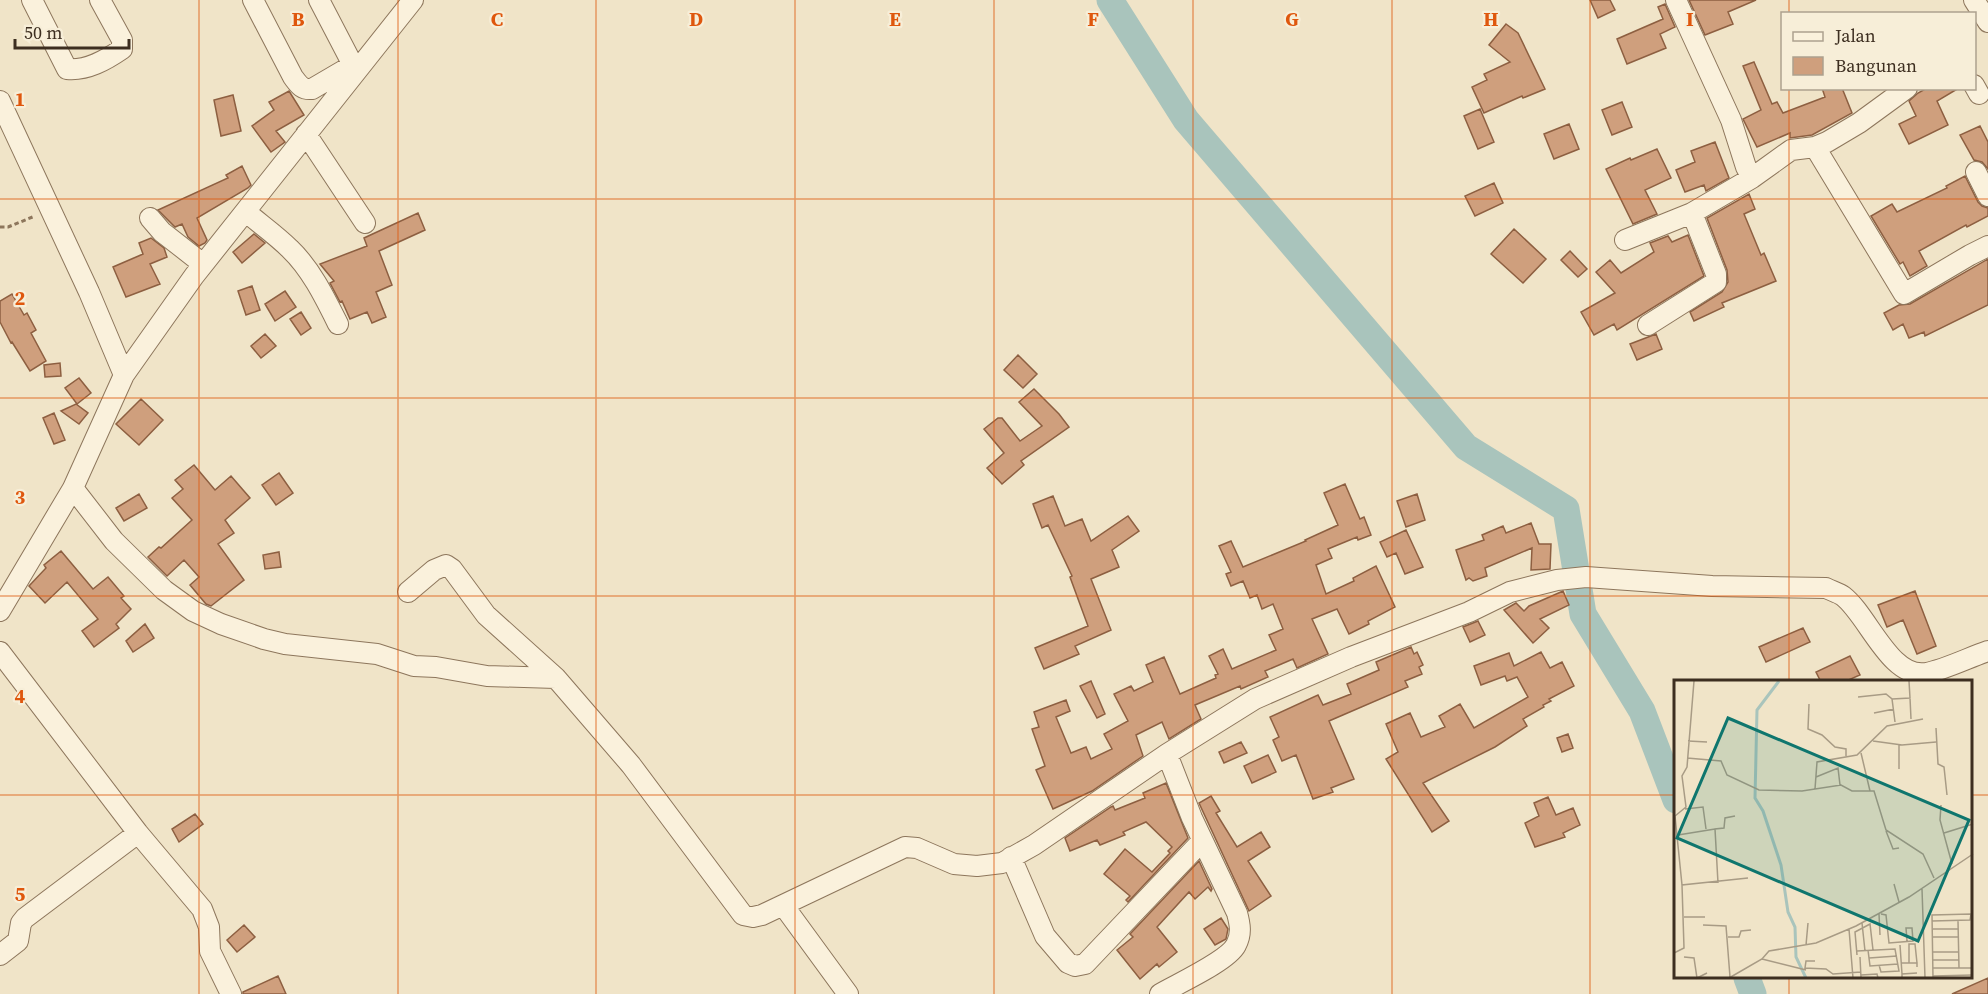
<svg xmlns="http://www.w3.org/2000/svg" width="1988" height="994" font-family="'Source Serif 4',serif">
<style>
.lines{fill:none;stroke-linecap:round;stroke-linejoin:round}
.river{stroke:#a9c4bc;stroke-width:27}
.building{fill:#cf9f7d;stroke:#8d5f41;stroke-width:1.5}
.minor-casing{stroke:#8d765c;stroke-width:22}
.path{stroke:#8d765c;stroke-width:3;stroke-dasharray:4.5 3;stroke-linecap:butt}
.minor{stroke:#faf1dc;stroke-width:20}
.grid{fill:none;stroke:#df570d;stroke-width:1.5;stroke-opacity:0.55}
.inset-river{fill:none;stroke:#a9c4bc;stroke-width:3}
.inset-road{fill:none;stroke:#a89b85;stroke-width:1.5}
.view{fill:#0f766e;fill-opacity:0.15;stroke:#0f766e;stroke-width:3}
.inset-edge{fill:none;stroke:#3d2e20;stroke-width:3}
.grid-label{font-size:20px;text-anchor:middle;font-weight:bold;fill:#df570d;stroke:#f7eed8;stroke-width:4.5;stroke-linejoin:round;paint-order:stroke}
</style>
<rect width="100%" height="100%" fill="#f0e4c8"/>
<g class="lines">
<path class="river" d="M1110,0L1186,120L1466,447L1566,509L1583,614L1642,711L1676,800
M1747,978L1753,994"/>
</g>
<path class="building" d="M1590,0H1610L1615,10L1598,18Z
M1689,0H1756L1728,12L1733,24L1705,35Z
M1665,4L1675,27L1660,34L1666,48L1627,64L1617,39L1663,19L1658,7Z
M1506,24L1518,33L1545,89L1523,98L1522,96L1484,113L1472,87L1487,80L1484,74L1510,62L1489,45Z
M1754,62L1772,104L1777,102L1783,113L1825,97L1822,88H1842L1852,113L1812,135L1790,138V133L1757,147L1743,119L1761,110L1743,66Z
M1927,88H1959L1937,101L1948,125L1909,144L1899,124L1916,116L1909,101L1918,93Z
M289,91L304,115L276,131L285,142L271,152L252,126L274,110L269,102Z
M233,95L241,131L221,136L214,100Z
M1622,102L1632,127L1612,135L1602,110Z
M1480,109L1494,142L1478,149L1464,116Z
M1569,124L1579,149L1554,159L1544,134Z
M1980,126L1988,142V169L1982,162L1974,160L1960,135Z
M1715,142L1729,178L1706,191L1704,185L1685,192L1676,170L1695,162L1691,151Z
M1657,149L1671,178L1645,190L1657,214L1633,224L1606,169L1630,158L1631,160Z
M242,166L251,185L248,188L197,218L207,240L205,243L199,246L188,237L182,224L175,227L158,210L228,178L226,175Z
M1965,176L1978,202L1982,206L1988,208V216L1967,227L1966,225L1919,251L1927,266L1910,276L1903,262L1900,264L1871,216L1892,204L1897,212L1947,188L1946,186Z
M1494,183L1503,203L1475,216L1465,196Z
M1749,194L1755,209L1744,214L1761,255L1764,253L1776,281L1722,303L1724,307L1694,321L1690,312L1722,292L1728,282L1727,270L1707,218Z
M418,213L425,230L379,251L392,285L376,292L386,317L372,323L367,312L350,319L342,301L340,302L330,283L334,281L320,264L367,246L364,238Z
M1514,229L1546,259L1523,283L1491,254Z
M254,234L265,243L242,263L233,252Z
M1688,235L1704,276L1617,330L1614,324L1594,335L1581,312L1615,293L1596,272L1610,260L1621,273L1654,252L1650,243L1668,236L1672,242Z
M151,238L164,248L167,257L150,264L160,284L126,297L113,267L143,254L139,243Z
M1570,251L1587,269L1578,277L1561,260Z
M1988,259V305L1925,336L1924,332L1909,338L1903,324L1893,330L1884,313L1899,305L1910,304Z
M252,286L260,310L246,315L238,291Z
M285,291L296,307L275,321L265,304Z
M12,294L24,315L27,313L36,330L31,333L46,361L30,371L12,342L11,343L0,322V301Z
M301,312L311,328L301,335L290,319Z
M265,334L276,346L261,358L251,346Z
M1656,334L1662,349L1637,360L1630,344Z
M1018,355L1037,374L1023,388L1004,370Z
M60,363L61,376L45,377L44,365Z
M79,378L91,393L77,404L65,388Z
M1034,389L1059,414L1069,427L1021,461L1024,465L1002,484L987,468L1004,453L984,429L998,418H1002L1020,441L1042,426L1019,402Z
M141,399L163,420L139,445L116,424Z
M76,404L88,413L79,424L61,411Z
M54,413L65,440L54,444L43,418Z
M194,465L215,490L231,476L250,498L225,520L234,533L218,544L244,580L211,606L206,604L190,585L199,577L184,560L167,576L148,557L159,547L161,548L192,520L172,498L183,489L175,480Z
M279,473L293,493L276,505L262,485Z
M1345,484L1360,519L1364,517L1371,535L1358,540L1357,537L1328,549L1332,558L1316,565L1326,594L1354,581L1353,578L1376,566L1395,607L1368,621L1369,624L1349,634L1337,609L1312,619L1328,654L1297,668L1293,659L1265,671L1268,677L1241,689L1240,686L1195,705L1201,719L1169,739L1162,722L1136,735L1143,756L1092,791L1053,809L1036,770L1045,766L1032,729L1039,727L1034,712L1066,700L1070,711L1056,717L1071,753L1086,747L1091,759L1112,749L1104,734L1128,721L1114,694L1131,686L1134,691L1153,682L1146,665L1164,657L1180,694L1216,678L1215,675L1218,674L1209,656L1223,649L1232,669L1276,650L1269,635L1283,629L1273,604L1262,609L1257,595L1250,598L1243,581L1231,586L1226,574L1231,572L1219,546L1231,541L1243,567L1306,541L1305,540L1338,525L1324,493Z
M139,494L147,508L124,521L116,508Z
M1417,494L1425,520L1406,527L1397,501Z
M1053,496L1065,526L1082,519L1091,541L1128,516L1139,531L1112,550L1119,567L1091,579L1111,630L1075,646L1079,654L1044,669L1035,648L1088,626L1070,577L1072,576L1048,525L1042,528L1033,504Z
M1531,523L1539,544H1551L1550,569L1531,570L1532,548L1485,568L1487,576L1473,581L1469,578L1466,580L1456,550L1484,540L1482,535L1503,526L1506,533Z
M1406,530L1423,567L1405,574L1396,553L1387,557L1380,542Z
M61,551L93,589L108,577L124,596L121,598L131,609L116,624L119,628L94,647L82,631L98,619L67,582L45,603L29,586L46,568L44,565Z
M279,552L281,567L265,569L263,555Z
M1563,591L1569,605L1540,619L1549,628L1533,643L1504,610L1516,603L1524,611L1529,606Z
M1915,591L1936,646L1917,654L1903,620L1887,627L1878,605Z
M1478,621L1485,635L1470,642L1463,627Z
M145,624L154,638L133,652L126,641Z
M1803,628L1810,642L1766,662L1759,647Z
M1411,647L1414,654L1417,652L1423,665L1419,667L1422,674L1405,681L1408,687L1329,721L1354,779L1331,788L1333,792L1313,799L1296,755L1282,761L1273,740L1279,737L1270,717L1318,695L1323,705L1351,694L1347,684L1379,670L1376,662Z
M1541,652L1550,668L1562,662L1574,686L1549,699L1551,701L1543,705L1544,707L1523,719L1527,726L1495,747L1423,783L1449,821L1432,832L1386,759L1398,752L1386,724L1410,713L1421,737L1445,727L1439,716L1460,704L1474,728L1528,697L1517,677L1507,681L1505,676L1481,685L1474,666L1509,653L1514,666Z
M1850,656L1860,675L1844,682H1821L1816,672Z
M1091,681L1105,714L1097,718L1080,686Z
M1568,734L1573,748L1562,752L1557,738Z
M1241,742L1247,753L1224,763L1219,752Z
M1268,755L1276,772L1252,783L1244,766Z
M1166,783L1188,838L1128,902L1126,900L1130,896L1104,874L1125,849L1152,872L1170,853L1168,851L1172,847L1146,822L1123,832L1125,835L1100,845L1097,840L1070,851L1065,838L1111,807L1113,806L1115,810L1145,798L1143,793Z
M1211,796L1220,811L1216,813L1237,847L1261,832L1270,847L1248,861L1271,896L1249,911L1199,803Z
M1548,797L1556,815L1573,808L1580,825L1563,833L1565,837L1535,847L1525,823L1539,816L1534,803Z
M195,814L203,824L179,842L172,829Z
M1199,861L1212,889L1211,891L1208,887L1195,899L1189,892L1157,927L1177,952L1159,967L1157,964L1140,979L1117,950L1133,937L1130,934Z
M1221,918L1228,929L1226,939L1215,945L1204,929Z
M244,925L255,937L237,952L227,940Z
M278,976L286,994H243V992Z
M1988,978V994H1952Z"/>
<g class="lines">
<g class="minor-casing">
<path id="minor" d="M32,0L67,69C87,71 106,60 122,49V40L100,0
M253,0L293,77C299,85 302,90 312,89L353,65
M319,0L356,71
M1974,0L1988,22
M1974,85L1979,94
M0,101L89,292L124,375
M306,134L365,223
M1815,147L1904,294L1970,255L1988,246
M1976,172L1988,196
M1752,178L1791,150L1815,147L1827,142L1859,123L1907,88
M246,212C260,224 276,235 290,249C311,269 325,298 338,324
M150,218L162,232L203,264
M1625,240L1692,213
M1648,325L1716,282V274L1692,213L1752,178L1746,167L1731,120L1676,0
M73,488L114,541L164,590L193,611L221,624L264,639L285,644L377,654L414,666L436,667L487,676L556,678L631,765L743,915L753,917L762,915L905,847L917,848L954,864L977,866L1002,863L1034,845L1167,754L1255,699L1351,657L1469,612L1510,592L1557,580L1586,577L1712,586L1826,588C1832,591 1839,593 1843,596C1868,615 1890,679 1926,673C1944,670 1970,657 1988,651
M408,592L434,570L446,565L452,569L486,615L556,678
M0,611L73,488L124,375L194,276L413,0
M0,652L138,833L202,909L209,927L210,951L231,994
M1011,857L1045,936L1068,963L1075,966L1085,964L1202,841
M783,905L848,994
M0,955L18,941L21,923L25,918L138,833
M1160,994C1177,984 1228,961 1236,945C1242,934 1240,924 1237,913L1192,818L1167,754"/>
</g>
<path class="path" d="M0,227H8L35,216"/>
<use href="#minor" class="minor"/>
</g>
<path class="grid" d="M199,0V994M398,0V994M596,0V994M795,0V994M994,0V994M1193,0V994M1392,0V994M1590,0V994M1789,0V14M1789,88V682M0,199H1988M0,398H1988M0,596H1988M0,795H1676M1972,795H1988M1789,978V994"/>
<g transform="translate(1674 680)">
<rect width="298" height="298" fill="#f0e4c8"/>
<path class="inset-river" d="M105,1L83,30L81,118L89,131L107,185L114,232L121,247L122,277L132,298"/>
<path class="inset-road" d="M184,17L212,14L218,19L221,42M236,18L237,39M218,19L236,18L235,1M135,24L134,49L148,55L161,67L172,69V76M200,33L220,29M262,48L264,84L270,87L273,115M14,61L33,62M199,61L228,65L262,62M187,73L196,111M13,78L47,81L53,95L85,110L128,111L167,105L178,111H200L212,150L249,174L260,198M225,89V65M142,97L164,88L166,105M141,109L143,82L183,75L213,46L249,39M267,125L266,140L278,184M11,129L29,127L32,149M212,151L219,169L225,168M270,153L299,144M4,155L41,149M44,203L41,149L50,148L51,138L61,136M220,204L225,222M8,205L1,136L12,127L8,96L13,87L20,1M248,209L251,298M205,234L206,255M207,234L212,235L215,263L239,261L238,248H232L233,261M10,237H31M258,241L296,240L297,234L258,235L259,298M284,241L285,288M188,243L191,271M29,245L52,246L56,297M175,249L179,298M259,249H284M54,257H65L67,251L77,250M259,257H284M132,265L134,243M226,265L228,294M194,270L196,286L224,284M183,271L221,269L225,291L207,292L205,285M259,272H284M0,273L10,268L8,205L74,198M183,275L181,252L196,244L199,270M10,277L20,278L23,298L33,293M186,277L187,298M195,278L223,276M88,279L132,290M259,280H285M141,281H132L131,288L152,289L159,294L187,292M227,283H243V287M235,283V264H241L243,283M259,288H299M187,295L203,294L204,298M259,296L299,295M55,298L88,279L95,271L142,263L182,246L235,217L299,174M228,298V294L243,293"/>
<path class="view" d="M54,38L295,140L244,261L3,158Z"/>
<rect width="298" height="298" class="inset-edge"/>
</g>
<g class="grid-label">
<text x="298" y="26">B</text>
<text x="497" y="26">C</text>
<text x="696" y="26">D</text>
<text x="895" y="26">E</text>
<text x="1093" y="26">F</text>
<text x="1292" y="26">G</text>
<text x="1491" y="26">H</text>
<text x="1690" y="26">I</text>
<text x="20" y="106">1</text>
<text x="20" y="305">2</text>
<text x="20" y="504">3</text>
<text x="20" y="703">4</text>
<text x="20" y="901">5</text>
</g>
<rect x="1781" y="12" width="195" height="78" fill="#f7eed8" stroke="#ada18e" stroke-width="1.5"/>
<rect x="1793" y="32" width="30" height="9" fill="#faf1dc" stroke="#ada18e" stroke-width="1.5"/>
<text x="1835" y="42" font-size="18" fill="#3d2e20">Jalan</text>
<rect x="1793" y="57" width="30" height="18" fill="#cf9f7d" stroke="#ada18e" stroke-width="1.5"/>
<text x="1835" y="72" font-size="18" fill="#3d2e20">Bangunan</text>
<path d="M15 39v9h114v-9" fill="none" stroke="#3d2e20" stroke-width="3"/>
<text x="24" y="39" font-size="18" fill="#3d2e20" stroke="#f7eed8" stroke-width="4.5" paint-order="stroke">50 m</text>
</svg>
